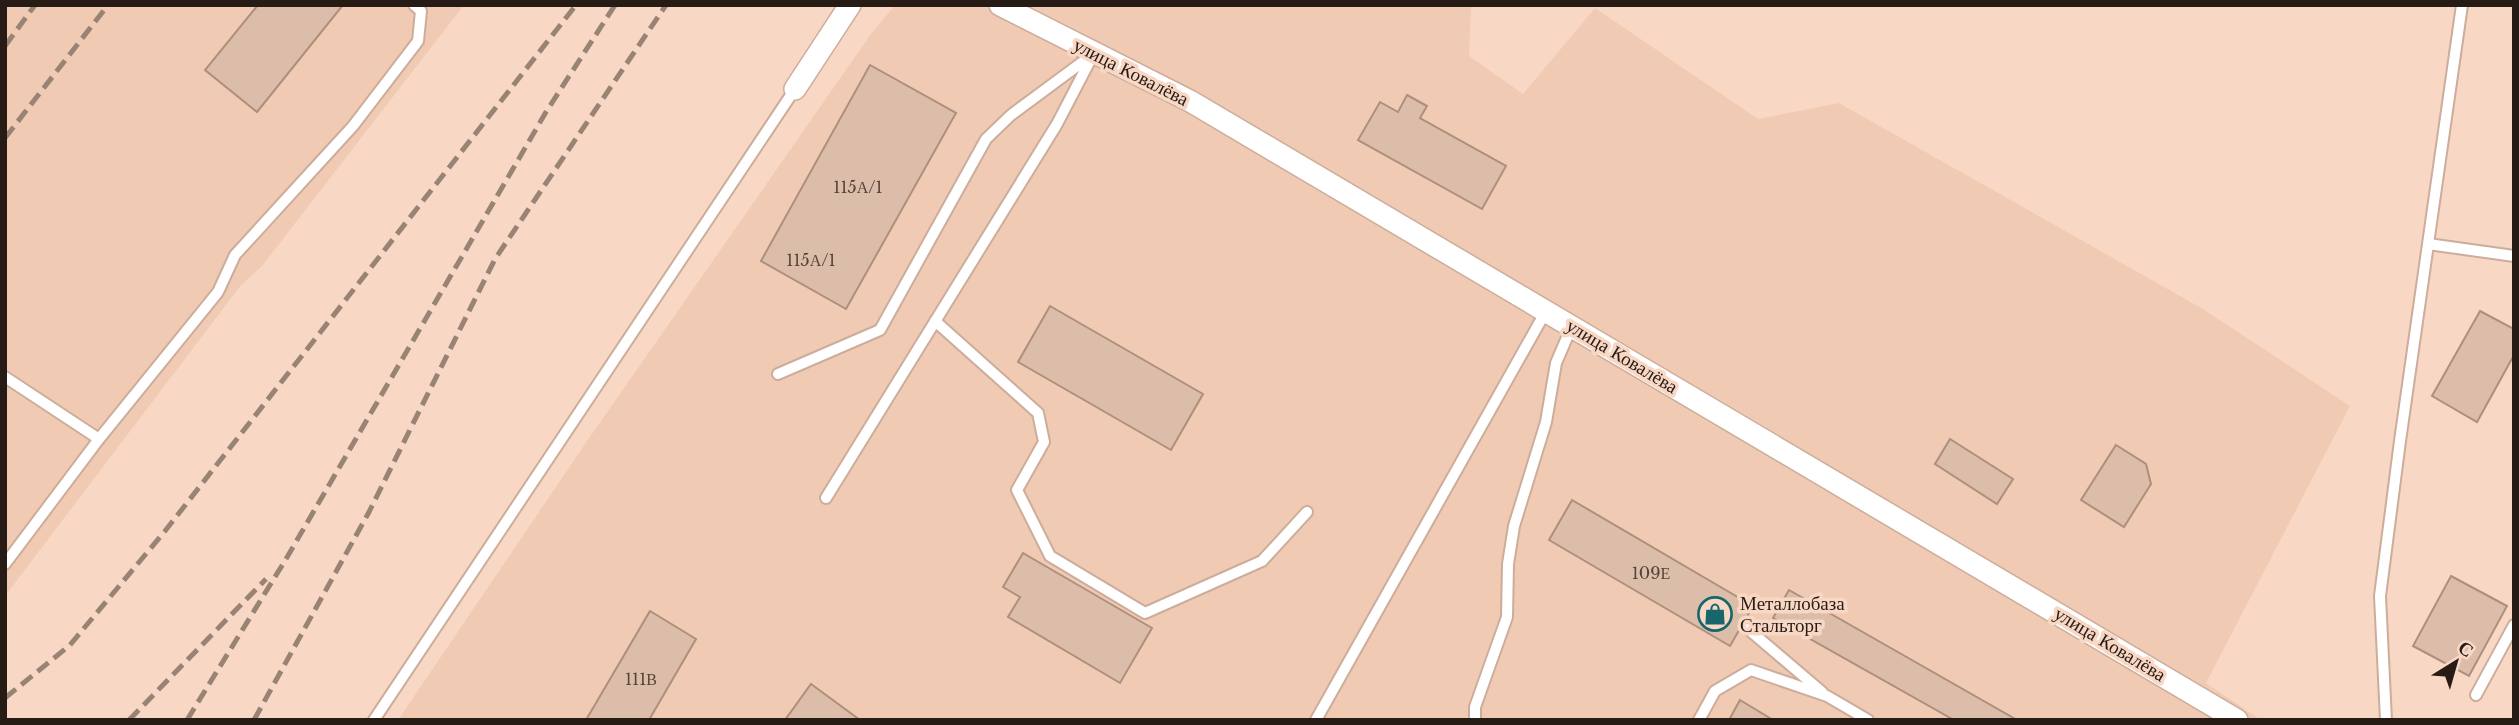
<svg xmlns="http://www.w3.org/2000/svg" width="2519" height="725" font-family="'Libre Baskerville',serif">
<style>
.built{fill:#f1cab3}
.building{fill:#dcbdaa;stroke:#ad8f7d;stroke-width:2}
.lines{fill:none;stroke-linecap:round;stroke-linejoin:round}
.service-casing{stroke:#ccad9b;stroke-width:14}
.minor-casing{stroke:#ccad9b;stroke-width:24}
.service{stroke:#fff;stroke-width:10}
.minor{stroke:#fff;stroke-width:21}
.rail{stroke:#998375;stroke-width:5;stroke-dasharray:14 7;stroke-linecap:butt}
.labels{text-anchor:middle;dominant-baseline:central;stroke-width:7;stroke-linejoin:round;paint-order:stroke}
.number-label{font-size:16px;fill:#54443a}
.street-label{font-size:19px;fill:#271c15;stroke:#f8d8c4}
.poi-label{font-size:19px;fill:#271c15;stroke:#f8d8c4;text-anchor:start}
</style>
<rect width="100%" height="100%" fill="#f8d8c4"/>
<path class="built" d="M5,5H464L262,266L241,285L5,596Z
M895,5H1471L1469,56L1523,94L1595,8L1758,119L1839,103L2203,309L2350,406L2206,683L2261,720H398L585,444L871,34Z"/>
<path class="building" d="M258,5H343L257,112L205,70Z
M870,65L956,113L846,309L761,261Z
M1407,95L1427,106L1420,118L1506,166L1482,209L1358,140L1380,102L1398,112Z
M1050,306L1203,394L1171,450L1018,362Z
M2480,311L2514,329V355L2477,422L2432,396Z
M1950,439L2013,479L1997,504L1935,464Z
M2116,445L2146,464L2151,484L2124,527L2081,500Z
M1572,500L1753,606L1730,646L1549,540Z
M1023,553L1152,628L1120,683L1008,617L1020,597L1003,587Z
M2451,576L2507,606L2469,676L2413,646Z
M1789,590L2017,720H1954L1773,618Z
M650,611L696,639L649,720H586Z
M811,684L860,720H785Z
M1740,700L1773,720H1729Z"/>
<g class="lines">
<g class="service-casing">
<path id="service" d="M2428,244L2514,256
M935,321L1038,413L1044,442L1017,490L1050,556L1145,613L1262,561L1307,512
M778,374L880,330L986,139L1011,115L1092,55
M5,377L99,439
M826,498L1057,124L1094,53
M5,564L99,439L218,292L235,255L353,126L418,41L421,11L414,5
M1748,629L1822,692
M2476,695L2514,625
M374,720L795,89
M1316,720L1546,311
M1475,720V707L1507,617L1508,564L1514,526L1546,422L1556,363L1572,326
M1699,720L1715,691L1751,670L1827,696L1868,720
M2386,720L2380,596L2400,441L2462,5"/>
</g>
<g class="minor-casing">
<path id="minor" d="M1000,5L1190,101L2237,720
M795,89L850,5"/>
</g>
<use href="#service" class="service"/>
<use href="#minor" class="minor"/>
<path class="rail" d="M5,46L35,5
M5,138L108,5
M5,698L70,645L165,531L576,5
M129,720L266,579
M187,720L286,559L546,112L615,5
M254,720L369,512L495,259L666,5"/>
</g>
<defs>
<g id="shop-ring" transform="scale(1.75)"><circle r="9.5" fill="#f8d8c4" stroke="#18656c" stroke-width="1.5"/><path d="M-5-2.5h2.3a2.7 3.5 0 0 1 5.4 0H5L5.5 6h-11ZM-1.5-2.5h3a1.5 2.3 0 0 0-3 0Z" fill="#18656c"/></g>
</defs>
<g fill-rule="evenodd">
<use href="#shop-ring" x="1715" y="614"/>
</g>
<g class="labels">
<g class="number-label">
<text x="858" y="187">115А/1</text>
<text x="811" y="260">115А/1</text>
<text x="1651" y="573">109Е</text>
<text x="641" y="679">111В</text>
</g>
<g class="street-label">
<text transform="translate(1131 72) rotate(27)">улица Ковалёва</text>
<text transform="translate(1622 356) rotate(31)">улица Ковалёва</text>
<text transform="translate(2110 644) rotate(31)">улица Ковалёва</text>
</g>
<g class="poi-label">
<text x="1740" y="603">Металлобаза<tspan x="1740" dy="22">Стальторг</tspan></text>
</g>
</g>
<rect width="2519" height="725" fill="none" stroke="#271c15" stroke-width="14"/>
<g transform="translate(2456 662) rotate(37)" stroke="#f8d8c4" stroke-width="5" paint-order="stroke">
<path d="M0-5L12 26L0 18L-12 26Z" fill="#271c15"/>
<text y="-10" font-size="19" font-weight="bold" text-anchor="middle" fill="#271c15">С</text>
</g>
</svg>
